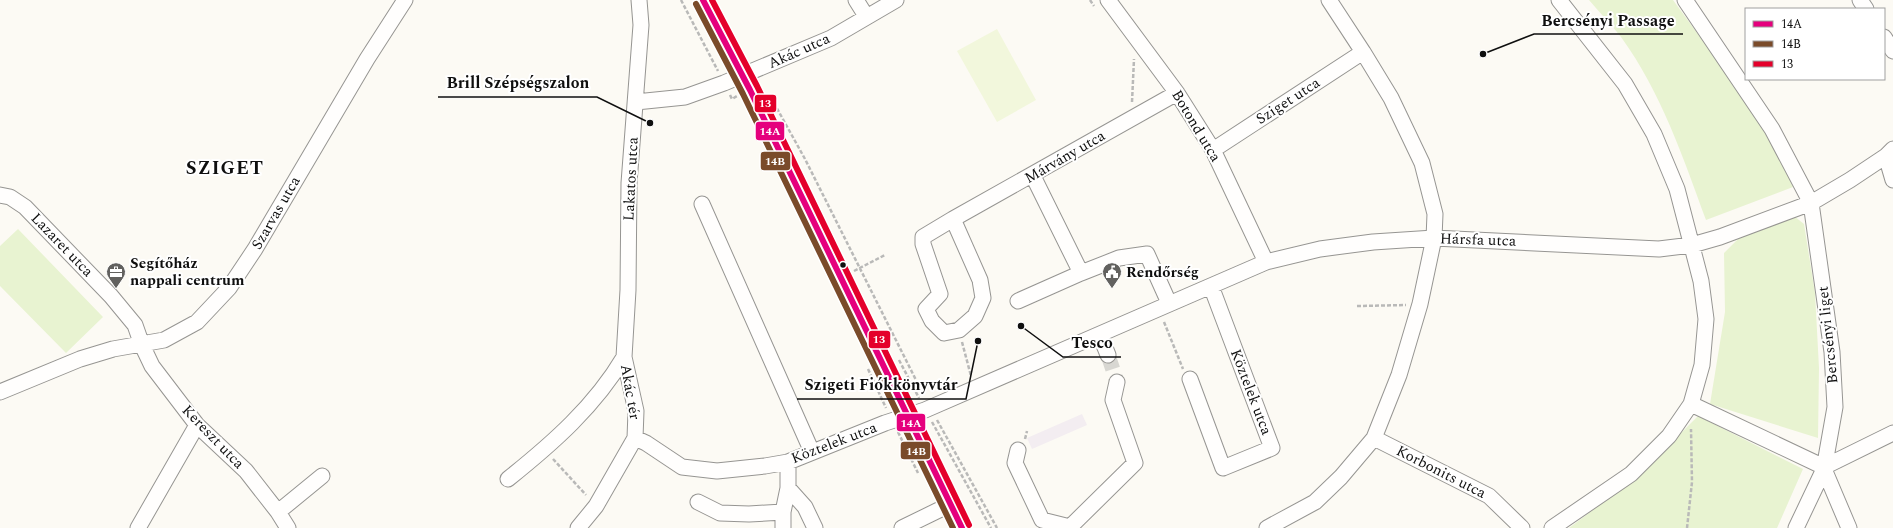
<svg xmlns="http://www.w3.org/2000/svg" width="1893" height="528" font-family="Spectral,serif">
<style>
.industrial{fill:#f3edf1}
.green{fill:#e8f3d1}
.pitch{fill:#f2f7dc}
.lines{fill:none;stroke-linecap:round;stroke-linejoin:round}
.minor-tunnel{stroke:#d8d7d2;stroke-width:15;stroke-dasharray:15 8;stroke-linecap:butt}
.minor-casing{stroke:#969592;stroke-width:17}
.path{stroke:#b9b9b8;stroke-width:2.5;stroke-dasharray:4 2;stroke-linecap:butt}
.minor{stroke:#fffefd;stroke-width:15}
.bus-1-casing{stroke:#fff;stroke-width:9}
.bus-2-casing{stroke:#fff;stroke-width:9}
.bus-3-casing{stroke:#fff;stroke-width:9}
.bus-1{stroke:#e5007d;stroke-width:6}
.bus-2{stroke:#7a4b2a;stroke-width:6}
.bus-3{stroke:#e4002b;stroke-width:6}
.bus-dot{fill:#0f0f0f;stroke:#fff;stroke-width:1.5}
.labels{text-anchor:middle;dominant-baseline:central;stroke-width:4;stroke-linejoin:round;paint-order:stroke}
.street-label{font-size:15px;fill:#0f0f0f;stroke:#fff}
.poi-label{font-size:15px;font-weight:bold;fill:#0f0f0f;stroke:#fff;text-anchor:start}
.district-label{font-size:19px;font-weight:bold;letter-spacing:1px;fill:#0f0f0f;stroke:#fff}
.leader{fill:none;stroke:#0f0f0f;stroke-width:1.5}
.callout-dot{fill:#0f0f0f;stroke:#fff;stroke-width:1.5}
.callout-label{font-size:16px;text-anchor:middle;font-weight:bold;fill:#0f0f0f;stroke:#fff;stroke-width:4;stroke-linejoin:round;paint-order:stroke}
.line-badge{stroke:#fff;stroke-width:1.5}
.badge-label{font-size:11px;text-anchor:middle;font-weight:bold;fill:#fff}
</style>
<rect width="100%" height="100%" fill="#fcfaf4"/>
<path class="industrial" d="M1082,414L1087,425L1032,449L1027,438Z"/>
<path class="green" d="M1589,0H1673L1766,127L1793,187L1706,220C1683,157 1661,92 1621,37C1611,24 1599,12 1589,0Z
M1794,216L1804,224L1815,293L1819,368L1818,438L1710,404L1725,312L1724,253L1738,239Z
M18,229L103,317L66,353L0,286V246Z
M1698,416L1803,469L1777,528H1569L1638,476Z"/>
<path class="pitch" d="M997,29L1036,100L997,122L957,51Z"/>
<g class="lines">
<path class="minor-tunnel" d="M1108,355L1117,382"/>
<g class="minor-casing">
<path id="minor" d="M703,0L750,90L909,416L962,528
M856,0L866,16
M1108,0L1177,93L1213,150L1266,262
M1685,0L1772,129L1811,203L1832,352L1835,407L1824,469L1796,528
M1860,0L1866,9
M1884,37L1893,51
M636,102L685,97L724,83L831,38L896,0
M1213,150L1363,52
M1886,156L1893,180
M1033,176L1081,273L1119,258L1147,254L1169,303
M0,195L10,197L25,207L111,296L135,325L142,345L152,366L197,425L246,471L278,512L288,528
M702,204L812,452
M953,219L980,280L983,298L975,316L959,330L944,333L932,321L926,309L940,294L923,244V237Z
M953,219L1177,93
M1018,301L1081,273
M1100,335L1108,355
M1190,379L1223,468L1272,448L1211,286
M0,392L80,359L113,349L164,340L197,322L229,288L255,249L367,59L405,0
M1691,404L1824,467L1893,433
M635,438L646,443L682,467L717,471L765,466L788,462L885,423L925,410L1266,262L1320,249L1373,242L1434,238L1659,249L1692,245L1720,237L1811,203L1850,180L1886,156L1893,149
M1374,438L1489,496L1522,528
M1018,450L1015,463L1042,520L1070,527L1135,463L1113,400L1117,382
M1824,469L1849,528
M508,479C553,443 595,406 624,357
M788,488L805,507L815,528
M698,502L720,513L749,514L783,512
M278,512L322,476
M138,528L197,425
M578,528L596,506L635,438L636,411L624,357L628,290L629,183L641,25L639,0
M783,528V512L788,488V462
M902,528L949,505
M1267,528L1315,502L1341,477L1374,438L1399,375L1420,304L1434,238L1435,214L1422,163L1391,98L1363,52L1329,0
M1552,528L1631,474L1669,436L1691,404L1702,365L1706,319L1701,281L1677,189L1654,134L1625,84L1559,0"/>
</g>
<path class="path" d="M681,0L718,71
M1090,0L1094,6
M730,95L732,99L737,96
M1132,102L1134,59
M774,103L805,159L922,392
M854,271L885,255
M1357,306L1406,305
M1164,322L1183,369
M962,342L971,376
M899,360L919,398
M868,369L886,408
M937,420L997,528
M932,422L991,528
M898,432L918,473
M1025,439L1027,431
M553,459L586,495
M1687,528L1692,482L1691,429"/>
<use href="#minor" class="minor"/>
<g class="bus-1-casing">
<path id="bus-1" d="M703,0L750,90L962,528"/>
</g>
<g class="bus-2-casing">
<path id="bus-2" d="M696,4L743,94L953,528"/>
</g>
<g class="bus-3-casing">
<path id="bus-3" d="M712,0L757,86L969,525"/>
</g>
<use href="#bus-1" class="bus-1"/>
<use href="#bus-2" class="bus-2"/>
<use href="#bus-3" class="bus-3"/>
</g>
<defs>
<g id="office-pin" transform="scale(1)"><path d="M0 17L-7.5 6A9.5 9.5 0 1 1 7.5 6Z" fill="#62615f" stroke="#fff"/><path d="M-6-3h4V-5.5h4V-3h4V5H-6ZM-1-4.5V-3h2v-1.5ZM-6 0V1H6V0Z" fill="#fff"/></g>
<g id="civic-pin" transform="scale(1)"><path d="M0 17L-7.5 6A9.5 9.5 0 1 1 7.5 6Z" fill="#62615f" stroke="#fff"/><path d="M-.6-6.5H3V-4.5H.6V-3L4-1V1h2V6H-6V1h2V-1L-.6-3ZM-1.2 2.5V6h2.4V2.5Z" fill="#fff"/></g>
</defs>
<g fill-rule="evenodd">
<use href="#office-pin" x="116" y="272"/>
<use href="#civic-pin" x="1112" y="272"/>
</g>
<circle class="bus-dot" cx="843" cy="265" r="3.5"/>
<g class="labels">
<g class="street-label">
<text transform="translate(799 51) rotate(-24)">Akác utca</text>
<text transform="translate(1288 101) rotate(-33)">Sziget utca</text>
<text transform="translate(1196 126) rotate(59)">Botond utca</text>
<text transform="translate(1065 157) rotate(-30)">Márvány utca</text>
<text transform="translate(631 179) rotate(-87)">Lakatos utca</text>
<text transform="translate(276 213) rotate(-60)">Szarvas utca</text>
<text transform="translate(1478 240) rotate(2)">Hársfa utca</text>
<text transform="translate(62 245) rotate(46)">Lazaret utca</text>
<text transform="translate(1828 335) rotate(-96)">Bercsényi liget</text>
<text transform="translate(630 392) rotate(80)">Akác tér</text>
<text transform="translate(1251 392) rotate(69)">Köztelek utca</text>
<text transform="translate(213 437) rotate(46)">Kereszt utca</text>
<text transform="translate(834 443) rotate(-21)">Köztelek utca</text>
<text transform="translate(1441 472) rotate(27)">Korbonits utca</text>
</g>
<g class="poi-label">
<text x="130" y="263">Segítőház<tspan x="130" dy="17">nappali centrum</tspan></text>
<text x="1126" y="272">Rendőrség</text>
</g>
<g class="district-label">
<text x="225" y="168">SZIGET</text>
</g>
</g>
<path class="leader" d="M1483 54L1534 34H1683M650 123L597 97H438M1021 326L1063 357H1121M978 341L966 399H797"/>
<g class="callout-dot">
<circle cx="1483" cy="54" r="4"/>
<circle cx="650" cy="123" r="4"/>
<circle cx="1021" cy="326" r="4"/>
<circle cx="978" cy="341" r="4"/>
</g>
<g class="callout-label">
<text x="1608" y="26">Bercsényi Passage</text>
<text x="518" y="88">Brill Szépségszalon</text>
<text x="1092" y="348">Tesco</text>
<text x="881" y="390">Szigeti Fiókkönyvtár</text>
</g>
<g class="line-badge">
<rect x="754" y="94" width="23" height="19" rx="4" fill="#e4002b"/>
<rect x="755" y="121" width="30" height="20" rx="4" fill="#e5007d"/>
<rect x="760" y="151" width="31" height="20" rx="4" fill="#7a4b2a"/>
<rect x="868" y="330" width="23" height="19" rx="4" fill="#e4002b"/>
<rect x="896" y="413" width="30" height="19" rx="4" fill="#e5007d"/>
<rect x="900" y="441" width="31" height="19" rx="4" fill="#7a4b2a"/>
</g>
<g class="badge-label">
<text x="765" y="107">13</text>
<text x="770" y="135">14A</text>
<text x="775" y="165">14B</text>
<text x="879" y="343">13</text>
<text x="911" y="427">14A</text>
<text x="916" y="455">14B</text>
</g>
<rect x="1745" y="8" width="140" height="72" fill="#ffffff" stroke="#9f9f9f"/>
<rect x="1753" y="21" width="20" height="6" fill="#e5007d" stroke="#9f9f9f"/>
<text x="1781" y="28" font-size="12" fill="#0f0f0f">14A</text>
<rect x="1753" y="41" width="20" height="6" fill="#7a4b2a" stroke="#9f9f9f"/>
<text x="1781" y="48" font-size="12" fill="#0f0f0f">14B</text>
<rect x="1753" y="61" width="20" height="6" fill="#e4002b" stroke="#9f9f9f"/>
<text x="1781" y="68" font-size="12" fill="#0f0f0f">13</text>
</svg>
